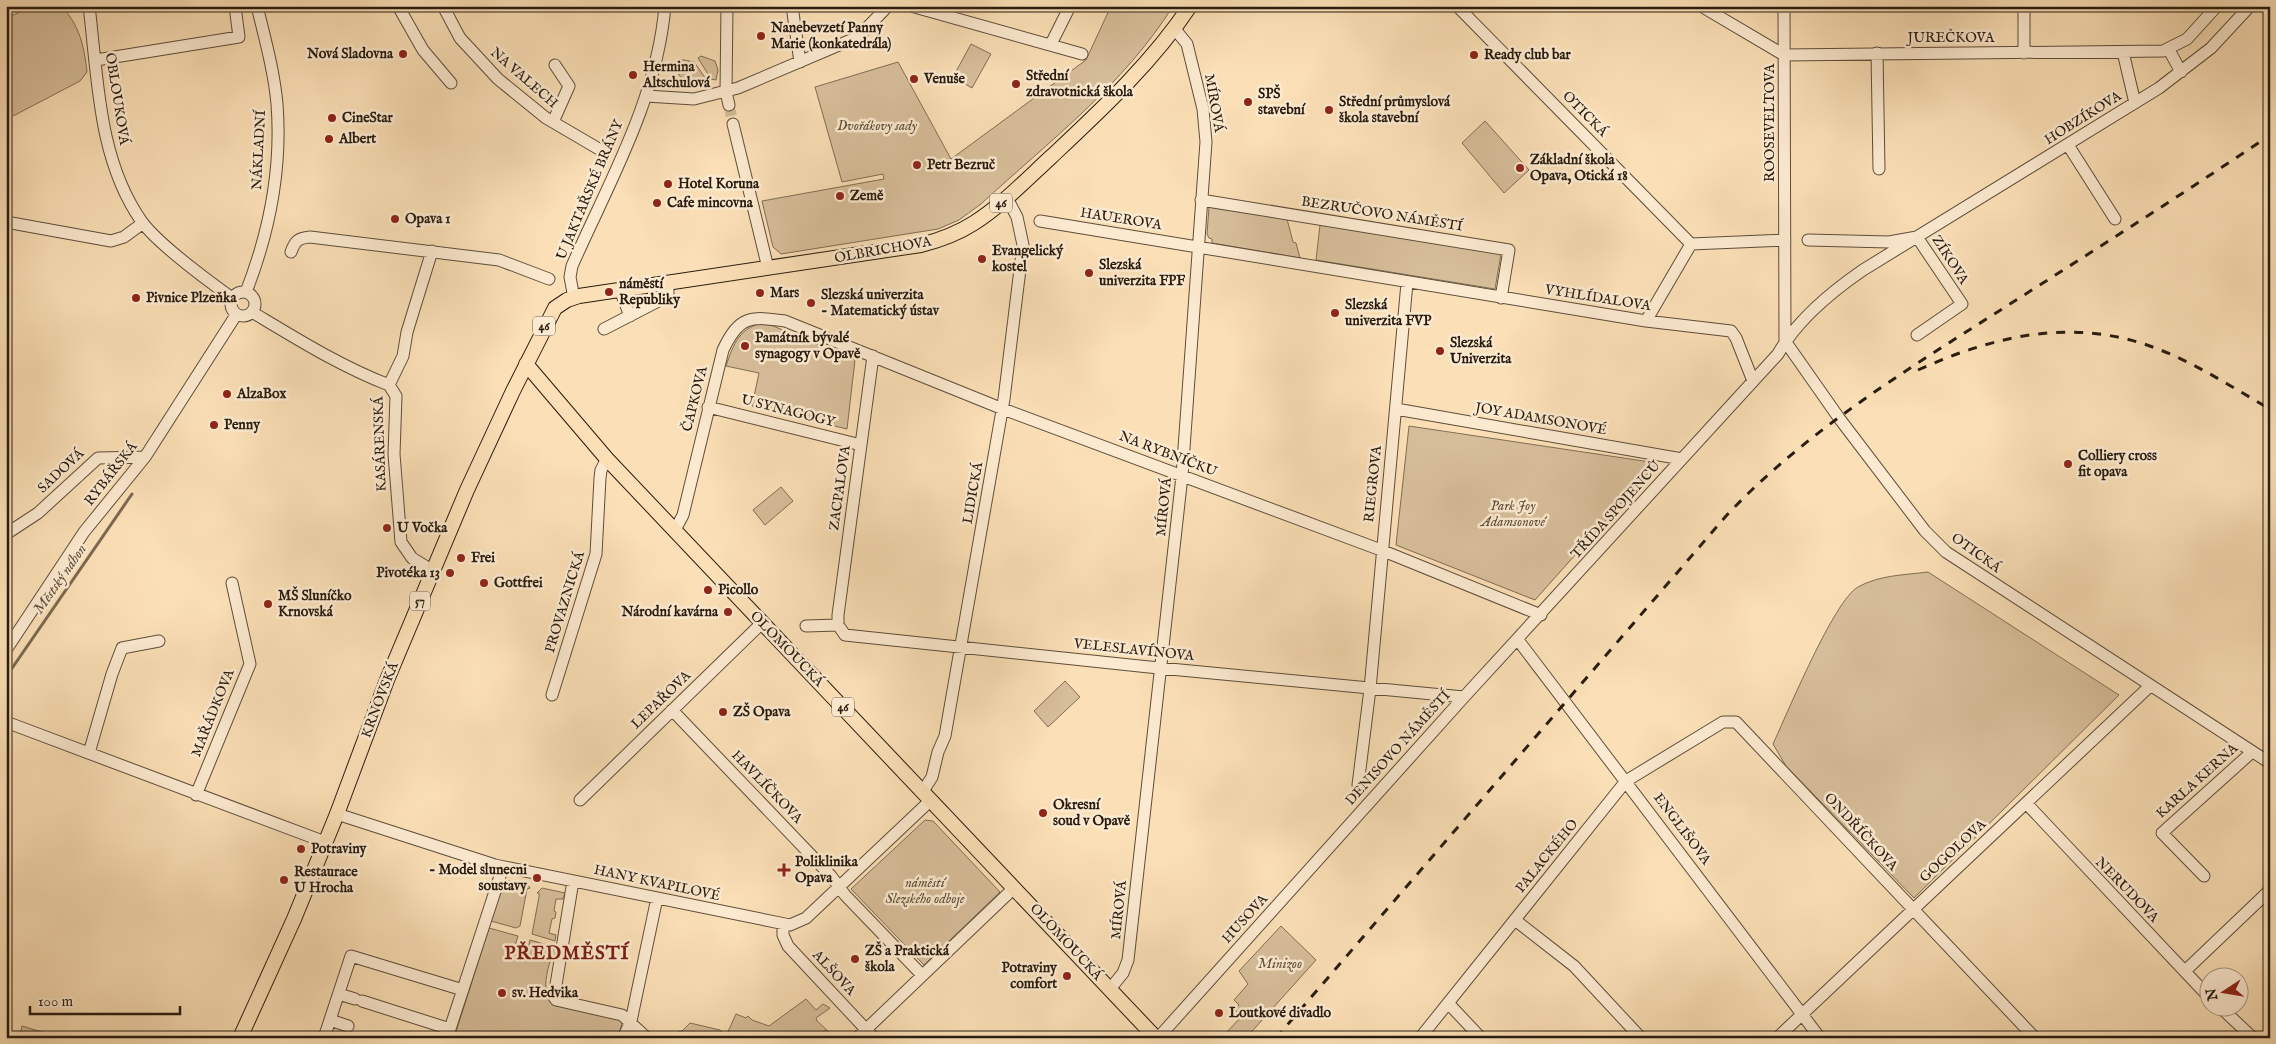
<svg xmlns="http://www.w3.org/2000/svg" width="2276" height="1044" font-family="'IM FELL English',serif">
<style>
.green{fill:#d7be9a;stroke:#806d55}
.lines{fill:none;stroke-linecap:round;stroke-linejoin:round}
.stream{stroke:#7b6952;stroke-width:3}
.minor-tunnel{stroke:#d1b895;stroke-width:11;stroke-dasharray:11 5.5;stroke-linecap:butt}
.minor-casing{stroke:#5d4d3a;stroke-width:13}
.major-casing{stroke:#281c10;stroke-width:16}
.minor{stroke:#fcead0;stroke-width:11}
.major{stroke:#fbdfb6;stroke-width:14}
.rail{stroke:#281c10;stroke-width:3;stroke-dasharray:9 9;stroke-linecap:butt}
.poi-dot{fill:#8f2418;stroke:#fcead0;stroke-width:2}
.labels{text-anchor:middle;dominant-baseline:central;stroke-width:5;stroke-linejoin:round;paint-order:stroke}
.shield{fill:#fcead0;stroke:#685a4a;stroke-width:1}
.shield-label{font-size:12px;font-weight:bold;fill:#281c10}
.poi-label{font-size:14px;font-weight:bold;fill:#281c10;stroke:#fcead0;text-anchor:start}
.street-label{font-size:14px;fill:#281c10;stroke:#fcead0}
.park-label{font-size:14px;font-style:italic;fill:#5d4d39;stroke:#fcead0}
.water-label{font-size:15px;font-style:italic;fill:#60503c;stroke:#fcead0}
.district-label{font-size:19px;font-weight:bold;letter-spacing:1px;fill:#7a1f14;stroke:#fcead0}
</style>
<rect width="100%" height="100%" fill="#fbdfb6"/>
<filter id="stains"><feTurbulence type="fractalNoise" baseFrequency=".004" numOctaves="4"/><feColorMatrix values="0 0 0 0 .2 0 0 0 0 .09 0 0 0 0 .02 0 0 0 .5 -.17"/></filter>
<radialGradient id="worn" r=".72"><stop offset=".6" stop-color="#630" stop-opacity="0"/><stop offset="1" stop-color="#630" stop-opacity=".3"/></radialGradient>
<path class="green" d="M35,6H61C80,25 84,47 87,72L80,81L15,115L6,116V18Z
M1111,6H1173C1124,85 1048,142 981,204L959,220L938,229L781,254L773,247L762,201L884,179L883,174L842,182L815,87L898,62L951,159L1086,60Z
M971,44L991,54L972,88L953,77Z
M701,56L715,61L718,70L716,80L711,79L698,58Z
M679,59L694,62L709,83C695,93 677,79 675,65Z
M1485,121L1529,170L1504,193L1462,143Z
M1209,207L1287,219L1293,242L1296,243L1300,258L1212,243V239L1209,238L1207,234Z
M1320,225L1501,254L1495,289L1316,260Z
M766,323L855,360L847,429L752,406L759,373L726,366C733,345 740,325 766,323Z
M1409,426L1657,463L1535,600L1396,545Z
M781,487L793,501L765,525L753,510Z
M1928,572L2119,695L1914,898L1786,766L1773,744C1787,714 1834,600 1858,587C1879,575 1905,575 1928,572Z
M1065,681L1080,697L1048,727L1034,711Z
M925,820L933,821L1000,892L924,965L851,889Z
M500,879L528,885L530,888L527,889L520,926L516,928L491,921Z
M542,888L565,893L563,899H556L554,911L556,912L555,918L552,919L549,933L556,935L555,941L532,934L539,897V893H537Z
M1281,926L1316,960L1246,1038H1227L1224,1035L1242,1016L1235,1010L1239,1005L1234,1000L1248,984L1239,971Z
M489,928L518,936L513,952L526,956L530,940L554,947C550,964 539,988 552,1003L623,1020L618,1038H454Z
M806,999L816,1010L823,1004L830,1008L816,1018L817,1021L829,1032L828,1033L825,1030L818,1037L815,1034L811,1038H683L678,1032L682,1031L690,1023L720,1030L726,1036L736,1014L746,1018L748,1016L752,1020L769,1026Z
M22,1026L62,1038H19Z"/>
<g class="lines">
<path class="stream" d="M6,677L132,494"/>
<path class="minor-tunnel" d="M729,105L733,124"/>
<g class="minor-casing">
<path id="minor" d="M89,6C98,79 98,160 142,222C160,246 207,280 232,298
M398,6L423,50L451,83
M443,6L460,38L498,79L546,118L604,152
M727,6L726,92L729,105
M792,6L800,62
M911,6L1082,54
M1457,6L1691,244
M1701,6L1784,55L2163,51L2187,39L2217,6
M1784,6L1785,341L1839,418L1925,531L1946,552L2270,763
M2024,6V53
M1051,44L1070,6
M2169,50L2181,72
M2123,52L2135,103
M1877,53L1879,169
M96,60L239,37L235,6
M646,96L694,99L738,88L858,37L888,6
M553,122L569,86L555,65
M733,124L768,268
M2068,145L2115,219
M1201,200L1509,250L1501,298
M1040,221L1646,321L1731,331L1736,338L1753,381
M6,222L111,241L124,237L143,223
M1808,240L1889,242L1917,237L1962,304L1917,335
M291,252C295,241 298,238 310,237L499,260L549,279
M620,290L630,316
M231 304a12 12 0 1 1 24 0a12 12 0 1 1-24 0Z
M246,292C269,233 282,168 277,104C274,71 265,39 257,6
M574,298L570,277L572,266C609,182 657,100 665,6
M252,312C297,339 340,366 389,385L396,396L394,454L401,542L412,558L433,571
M1646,321L1691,244L1785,240
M604,329L668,296V284
M873,356L838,615V625L845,635L1149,667L1464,697
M389,385L403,356L407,332L432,251
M708,407L861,445
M1396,409L1682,459
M675,530L683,515L723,350C739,316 750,316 785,321L1003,409L1381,550L1541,615
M6,534L38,513L98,458L145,457
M806,626L838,625
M1518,640L1820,1038
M6,650L84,532L145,457L236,315
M552,695L596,554L600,478L601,470L607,459
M672,710L831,876L845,895L922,975
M6,722L325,842
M89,753L112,674L122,648L159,641
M1358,785L1370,689L1407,283
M923,791L932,777L938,752L945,736L1004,399L1023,245L1017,217L1007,198
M196,795L250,664L232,583
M580,800L762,623
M2026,803L2208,996
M337,814L495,865L790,925L806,918L931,800
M2204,876L2162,833L2252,752
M573,881L554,997L556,1000L622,1015L647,1038
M1515,920L1574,966L1641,1038
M783,924V935L788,946L874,1038
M2185,971L2270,890
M1110,989L1123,973L1128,960L1182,476L1206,142L1203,109L1187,44L1174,28
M339,994L355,999
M362,1001L450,1029
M1448,1003L1481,1038
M2219,1006L2253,1038
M330,1020L348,1026
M324,1038L351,956L463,990
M447,1038L503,867
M623,1038L631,1021L657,898
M857,1038L1014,888
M1158,1038L1464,697L1778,354C1797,320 1831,292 1863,270L2159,88L2211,48L2250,6
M1420,1038L1626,781L1723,722H1736L2035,1038
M1777,1038L2150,686"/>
</g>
<g class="major-casing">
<path id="major" d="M526,364L607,459L1156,1038
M240,1038L294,919L337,814L387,680L467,490L513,391L555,308L567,300L579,296L921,245C940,240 957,234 974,223C1002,205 1026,180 1051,157C1101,110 1152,63 1190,6"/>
</g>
<use href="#minor" class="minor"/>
<use href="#major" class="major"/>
<path class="rail" d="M1918,370C1998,334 2078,316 2163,351C2200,366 2235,389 2270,409
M1276,1038L1726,516C1801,436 1895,377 1988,318C2082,258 2177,198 2270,135"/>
</g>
<g class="poi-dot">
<circle cx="761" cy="36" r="5"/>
<circle cx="403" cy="54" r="5"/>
<circle cx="1474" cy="55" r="5"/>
<circle cx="633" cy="75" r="5"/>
<circle cx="914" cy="79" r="5"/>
<circle cx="1016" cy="84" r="5"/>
<circle cx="1248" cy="102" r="5"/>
<circle cx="1329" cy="110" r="5"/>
<circle cx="332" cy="118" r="5"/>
<circle cx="329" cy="139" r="5"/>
<circle cx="917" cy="165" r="5"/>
<circle cx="1520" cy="168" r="5"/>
<circle cx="668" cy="184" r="5"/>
<circle cx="840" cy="196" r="5"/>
<circle cx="657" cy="203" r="5"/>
<circle cx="395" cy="219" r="5"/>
<circle cx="982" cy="259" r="5"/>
<circle cx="1089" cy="273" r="5"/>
<circle cx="609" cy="292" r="5"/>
<circle cx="760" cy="293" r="5"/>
<circle cx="136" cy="298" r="5"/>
<circle cx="811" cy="303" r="5"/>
<circle cx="1335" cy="313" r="5"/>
<circle cx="745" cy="346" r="5"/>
<circle cx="1440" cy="351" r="5"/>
<circle cx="227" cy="394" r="5"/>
<circle cx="214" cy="425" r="5"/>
<circle cx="2068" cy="464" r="5"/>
<circle cx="387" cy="528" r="5"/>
<circle cx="461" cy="558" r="5"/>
<circle cx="450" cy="573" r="5"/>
<circle cx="484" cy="583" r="5"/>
<circle cx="708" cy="590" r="5"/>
<circle cx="268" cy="604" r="5"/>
<circle cx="728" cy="612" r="5"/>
<circle cx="723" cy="712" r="5"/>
<circle cx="1043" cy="813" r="5"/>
<circle cx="301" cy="849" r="5"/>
<path d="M781.5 862.5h5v5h5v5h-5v5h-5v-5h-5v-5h5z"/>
<circle cx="537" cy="878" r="5"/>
<circle cx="284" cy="880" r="5"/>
<circle cx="855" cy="959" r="5"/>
<circle cx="1067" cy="976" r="5"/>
<circle cx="502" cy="993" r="5"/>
<circle cx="1219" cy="1013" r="5"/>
</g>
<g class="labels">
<g class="shield">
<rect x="990" y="193.5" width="22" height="19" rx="4"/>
<rect x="533" y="316.5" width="22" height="19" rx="4"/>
<rect x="410" y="591.5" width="20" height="19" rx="4"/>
<rect x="832" y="697.5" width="22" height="19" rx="4"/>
</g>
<g class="shield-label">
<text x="1001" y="203">46</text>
<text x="544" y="326">46</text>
<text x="420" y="601">57</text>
<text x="843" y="707">46</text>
</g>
<g class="poi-label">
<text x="771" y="28">Nanebevzetí Panny<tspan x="771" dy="16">Marie (konkatedrála)</tspan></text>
<text x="393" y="54" text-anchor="end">Nová Sladovna</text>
<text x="1484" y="55">Ready club bar</text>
<text x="643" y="67">Hermina<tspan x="643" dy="16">Altschulová</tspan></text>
<text x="1026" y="76">Střední<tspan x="1026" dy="16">zdravotnická škola</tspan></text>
<text x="924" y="79">Venuše</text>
<text x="1258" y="94">SPŠ<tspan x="1258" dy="16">stavební</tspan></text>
<text x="1339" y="102">Střední průmyslová<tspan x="1339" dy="16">škola stavební</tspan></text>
<text x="342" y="118">CineStar</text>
<text x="339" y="139">Albert</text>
<text x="1530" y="160">Základní škola<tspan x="1530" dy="16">Opava, Otická 18</tspan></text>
<text x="927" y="165">Petr Bezruč</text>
<text x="678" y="184">Hotel Koruna</text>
<text x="850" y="196">Země</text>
<text x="667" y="203">Cafe mincovna</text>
<text x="405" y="219">Opava 1</text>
<text x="992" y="251">Evangelický<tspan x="992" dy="16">kostel</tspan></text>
<text x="1099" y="265">Slezská<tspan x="1099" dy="16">univerzita FPF</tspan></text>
<text x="619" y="284">náměstí<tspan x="619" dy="16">Republiky</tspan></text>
<text x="770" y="293">Mars</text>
<text x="821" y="295">Slezská univerzita<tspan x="821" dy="16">- Matematický ústav</tspan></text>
<text x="146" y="298">Pivnice Plzeňka</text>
<text x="1345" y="305">Slezská<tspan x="1345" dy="16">univerzita FVP</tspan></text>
<text x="755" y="338">Památník bývalé<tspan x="755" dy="16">synagogy v Opavě</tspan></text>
<text x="1450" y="343">Slezská<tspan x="1450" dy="16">Univerzita</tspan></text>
<text x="237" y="394">AlzaBox</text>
<text x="224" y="425">Penny</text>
<text x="2078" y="456">Colliery cross<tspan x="2078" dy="16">fit opava</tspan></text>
<text x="397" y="528">U Vočka</text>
<text x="471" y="558">Frei</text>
<text x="440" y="573" text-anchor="end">Pivotéka 13</text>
<text x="494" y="583">Gottfrei</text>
<text x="718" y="590">Picollo</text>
<text x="278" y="596">MŠ Sluníčko<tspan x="278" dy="16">Krnovská</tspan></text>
<text x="718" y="612" text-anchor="end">Národní kavárna</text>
<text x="733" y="712">ZŠ Opava</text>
<text x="1053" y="805">Okresní<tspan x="1053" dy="16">soud v Opavě</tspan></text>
<text x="311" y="849">Potraviny</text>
<text x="795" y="862">Poliklinika<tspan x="795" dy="16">Opava</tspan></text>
<text x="527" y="870" text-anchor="end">- Model slunecni<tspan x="527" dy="16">soustavy</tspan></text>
<text x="294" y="872">Restaurace<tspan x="294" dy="16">U Hrocha</tspan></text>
<text x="865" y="951">ZŠ a Praktická<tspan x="865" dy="16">škola</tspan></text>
<text x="1057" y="968" text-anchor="end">Potraviny<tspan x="1057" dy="16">comfort</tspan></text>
<text x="512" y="993">sv. Hedvika</text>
<text x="1229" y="1013">Loutkové divadlo</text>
</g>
<g class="street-label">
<text x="1951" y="38">JUREČKOVA</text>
<text transform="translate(524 78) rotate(41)">NA VALECH</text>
<text transform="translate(117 99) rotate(81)">OBLOUKOVÁ</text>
<text transform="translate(1214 103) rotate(80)">MÍROVÁ</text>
<text transform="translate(1585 114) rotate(45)">OTICKÁ</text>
<text transform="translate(2083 118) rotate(-32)">HOBZÍKOVA</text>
<text transform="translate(1770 123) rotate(-90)">ROOSEVELTOVA</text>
<text transform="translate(259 150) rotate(-87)">NÁKLADNÍ</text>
<text transform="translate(590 190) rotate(-67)">U JAKTAŘSKÉ BRÁNY</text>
<text transform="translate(1382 214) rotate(9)">BEZRUČOVO NÁMĚSTÍ</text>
<text transform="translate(1121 219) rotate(9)">HAUEROVA</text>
<text transform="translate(883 250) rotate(-10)">OLBRICHOVA</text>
<text transform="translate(1950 260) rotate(57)">ZÍKOVA</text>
<text transform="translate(1598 298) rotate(9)">VYHLÍDALOVA</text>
<text transform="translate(695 399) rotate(-76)">ČAPKOVA</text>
<text transform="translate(788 411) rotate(14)">U SYNAGOGY</text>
<text transform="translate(1541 419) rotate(10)">JOY ADAMSONOVÉ</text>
<text transform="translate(380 444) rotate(-92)">KASÁRENSKÁ</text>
<text transform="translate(1168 454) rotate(21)">NA RYBNÍČKU</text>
<text transform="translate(61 471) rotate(-43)">SADOVÁ</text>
<text transform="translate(111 474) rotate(-52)">RYBÁŘSKÁ</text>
<text transform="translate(1373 484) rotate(-84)">RIEGROVA</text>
<text transform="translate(840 488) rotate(-82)">ZACPALOVA</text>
<text transform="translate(973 493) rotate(-80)">LIDICKÁ</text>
<text transform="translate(1164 507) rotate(-84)">MÍROVÁ</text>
<text transform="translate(1616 510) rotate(-48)">TŘÍDA SPOJENCŮ</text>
<text transform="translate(1976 553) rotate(36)">OTICKÁ</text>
<text transform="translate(565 602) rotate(-73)">PROVAZNICKÁ</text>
<text transform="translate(787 649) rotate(46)">OLOMOUCKÁ</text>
<text transform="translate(1134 650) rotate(6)">VELESLAVÍNOVA</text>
<text transform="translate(380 700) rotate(-69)">KRNOVSKÁ</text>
<text transform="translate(661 700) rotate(-44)">LEPAŘOVA</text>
<text transform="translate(213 713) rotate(-68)">MAŘÁDKOVA</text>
<text transform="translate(1398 748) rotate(-48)">DENISOVO NÁMĚSTÍ</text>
<text transform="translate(2197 781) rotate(-42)">KARLA KERNA</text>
<text transform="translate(767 787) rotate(46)">HAVLÍČKOVA</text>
<text transform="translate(1682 829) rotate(53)">ENGLIŠOVA</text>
<text transform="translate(1861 832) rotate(47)">ONDŘÍČKOVA</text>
<text transform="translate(1953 851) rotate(-43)">GOGOLOVA</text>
<text transform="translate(1547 856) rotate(-51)">PALACKÉHO</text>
<text transform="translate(657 883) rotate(12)">HANY KVAPILOVÉ</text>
<text transform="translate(2127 890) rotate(46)">NERUDOVA</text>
<text transform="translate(1119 910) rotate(-84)">MÍROVÁ</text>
<text transform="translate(1245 919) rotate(-48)">HUSOVA</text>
<text transform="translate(1066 942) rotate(47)">OLOMOUCKÁ</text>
<text transform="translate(834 973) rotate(47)">ALŠOVA</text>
</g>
<g class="park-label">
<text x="877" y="126">Dvořákovy sady</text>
<text x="1513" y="506">Park Joy<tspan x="1513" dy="16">Adamsonové</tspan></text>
<text x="925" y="883">náměstí<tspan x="925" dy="16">Slezského odboje</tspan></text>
<text x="1280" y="964">Minizoo</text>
</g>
<g class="water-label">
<text transform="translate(60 579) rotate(-55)">Městský náhon</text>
</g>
<g class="district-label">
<text x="567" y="954">PŘEDMĚSTÍ</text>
</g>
</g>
<rect width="2276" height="1044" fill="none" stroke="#fbdfb6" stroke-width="25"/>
<rect x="8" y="8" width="2261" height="1029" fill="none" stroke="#281c10" stroke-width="2.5"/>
<rect x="12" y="12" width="2251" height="1019" fill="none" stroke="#281c10"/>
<g transform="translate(2224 992) rotate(258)"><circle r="24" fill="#fcead0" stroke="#a79883"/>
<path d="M0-4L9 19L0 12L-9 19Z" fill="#8f2418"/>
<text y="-8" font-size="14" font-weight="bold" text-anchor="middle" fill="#281c10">N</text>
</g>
<path d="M30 1006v8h150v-8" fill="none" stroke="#281c10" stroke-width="2.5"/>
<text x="38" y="1006" font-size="15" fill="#281c10" stroke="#fcead0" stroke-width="4" paint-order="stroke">100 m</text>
<rect width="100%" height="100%" filter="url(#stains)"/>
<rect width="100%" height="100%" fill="url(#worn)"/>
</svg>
